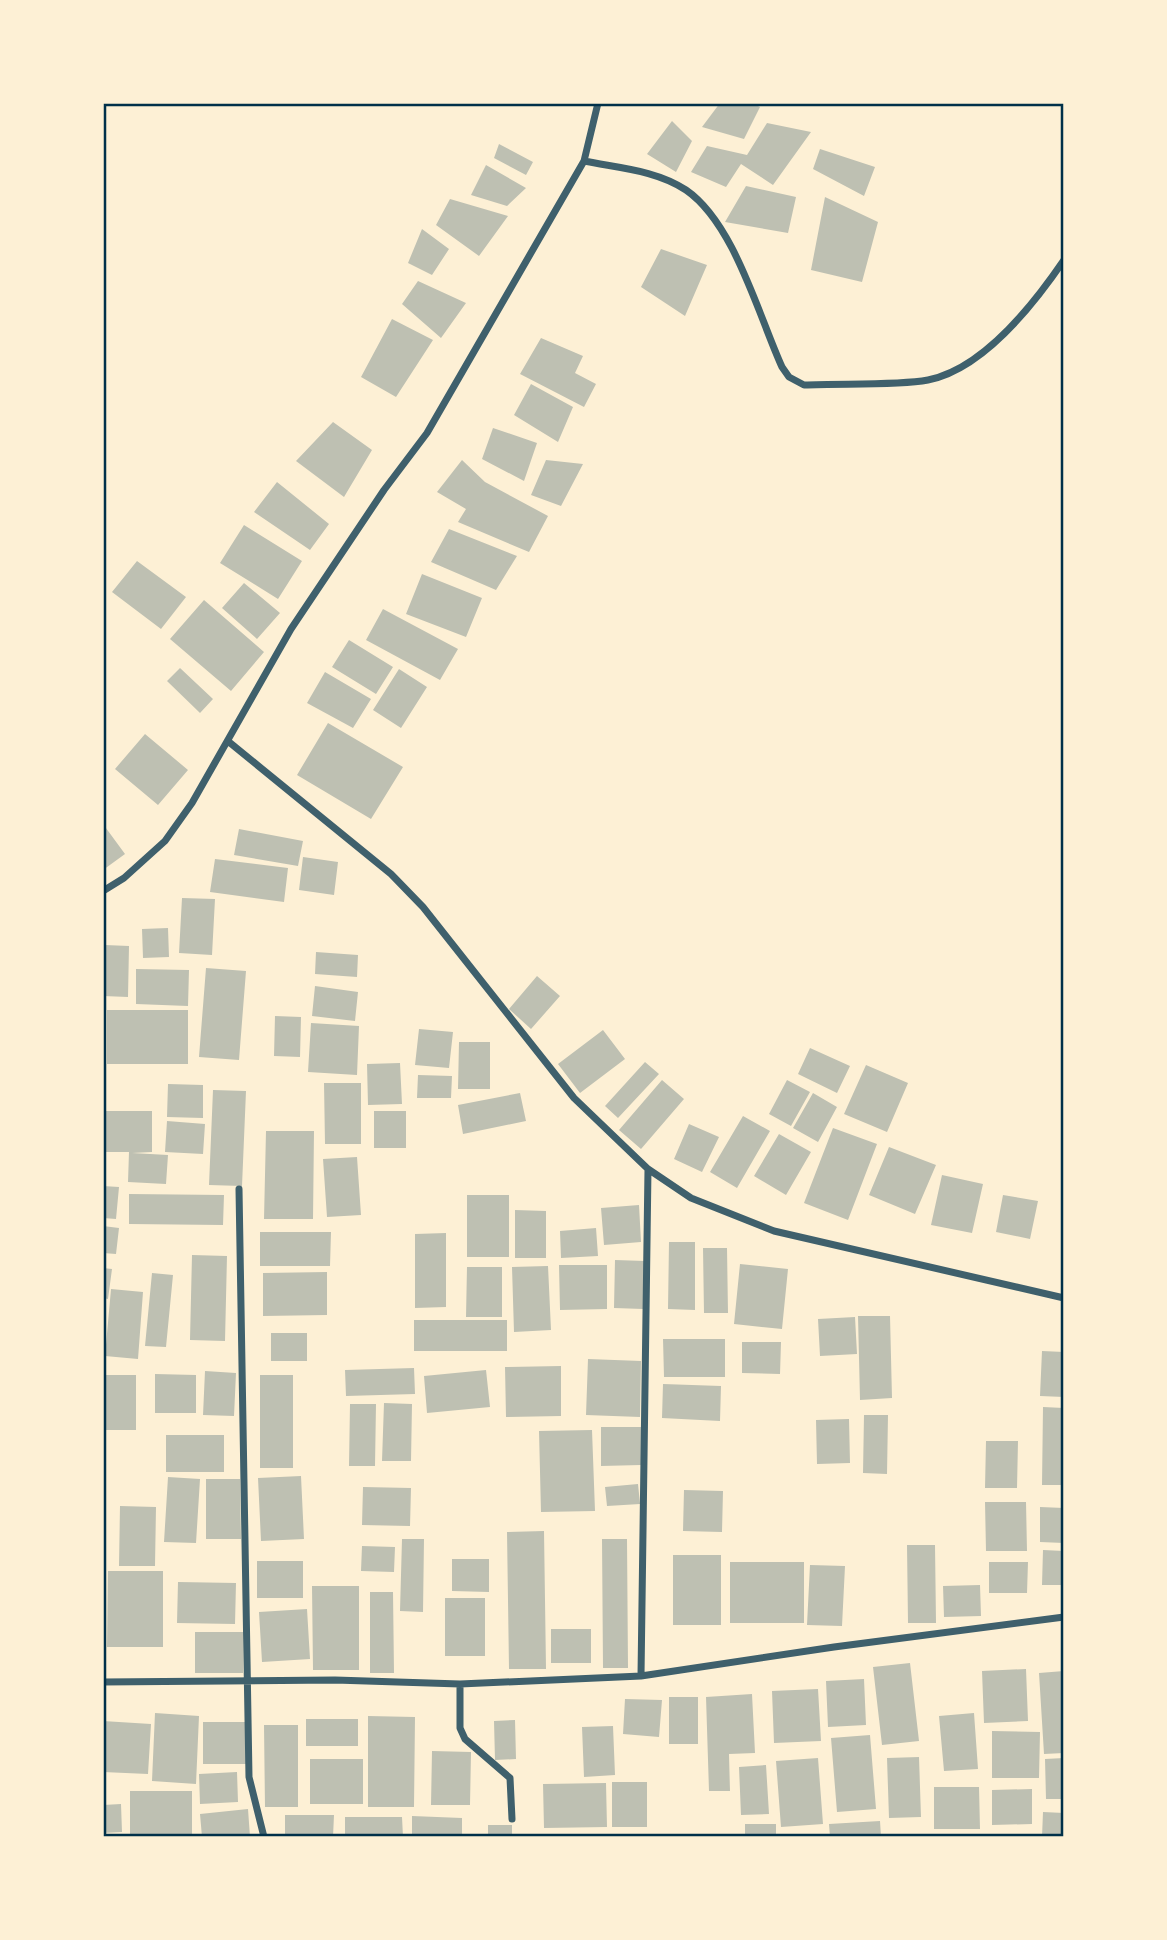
<svg xmlns="http://www.w3.org/2000/svg" width="1167" height="1940" font-family="Commissioner,sans-serif">
<style>
.building{fill:#bec0b2}
.lines{fill:none;stroke-linecap:round;stroke-linejoin:round}
.minor{stroke:#3f606c;stroke-width:7}
.neatline{fill:none;stroke:#003049;stroke-width:2.5}
</style>
<rect width="100%" height="100%" fill="#fdf0d5"/>
<path class="building" d="M720,103H752L760,107L744,139L702,127Z
M672,121L692,141L676,172L647,154Z
M767,123L811,132L773,185L741,164L726,187L691,172L707,146L747,155Z
M499,144L533,162L526,175L494,158Z
M820,149L875,167L864,196L813,169Z
M486,165L526,188L507,206L471,195Z
M746,186L796,197L788,233L725,222Z
M825,197L878,222L862,282L811,270Z
M450,199L508,216L479,256L436,225Z
M422,229L449,249L432,275L408,263Z
M661,249L707,265L685,316L641,287Z
M418,281L466,303L441,338L402,304Z
M392,319L433,340L396,397L361,377Z
M541,338L583,356L575,373L596,384L584,407L520,374Z
M531,384L573,407L558,442L514,415Z
M333,422L372,450L344,497L296,461Z
M493,428L537,443L524,481L482,459Z
M462,460L485,482L548,516L529,552L458,522L466,509L437,492Z
M546,460L583,464L561,506L531,495Z
M277,482L329,524L310,550L254,512Z
M244,525L302,561L278,599L220,563Z
M449,529L517,556L496,590L431,562Z
M137,561L186,597L161,629L112,592Z
M422,574L482,598L466,637L406,614Z
M244,583L280,613L257,639L222,608Z
M204,600L264,652L231,691L170,639Z
M383,609L458,649L440,680L366,640Z
M349,640L393,667L376,694L332,667Z
M180,668L213,699L200,713L167,681Z
M399,669L427,687L401,728L373,710Z
M325,672L371,699L353,728L307,703Z
M328,723L403,767L371,819L297,775Z
M145,734L188,770L158,805L115,769Z
M103,824L125,854L103,870Z
M239,829L303,841L298,866L234,855Z
M303,857L338,862L334,895L299,890Z
M215,859L288,868L284,902L210,892Z
M182,898L215,899L212,955L179,953Z
M168,928L169,957L143,958L142,929Z
M105,945L129,946L128,997L103,996Z
M316,952L358,955L357,977L315,974Z
M206,968L246,971L239,1060L199,1057Z
M136,969L189,970L188,1006L136,1004Z
M537,976L560,996L531,1029L509,1009Z
M315,986L358,992L355,1021L312,1016Z
M107,1010H188V1064H107Z
M275,1016L301,1017L300,1057L274,1056Z
M311,1023L359,1026L357,1075L308,1072Z
M419,1029L453,1032L449,1068L415,1065Z
M603,1030L625,1059L580,1093L558,1064Z
M459,1042H490V1089H458Z
M810,1048L850,1066L837,1093L798,1074Z
M645,1062L659,1074L618,1118L605,1106Z
M400,1063L402,1104L368,1105L367,1064Z
M866,1065L908,1083L887,1132L844,1114Z
M418,1075L452,1076L451,1098H417Z
M662,1080L684,1099L641,1149L619,1130Z
M787,1080L810,1092L791,1126L769,1114Z
M324,1083H361V1144H325Z
M168,1084L203,1085V1118L167,1117Z
M213,1090L246,1091L242,1186L209,1185Z
M520,1093L526,1121L463,1134L458,1105Z
M813,1093L837,1107L818,1142L793,1128Z
M103,1111H152V1152L132,1153L168,1155L166,1184L128,1182L129,1152H103Z
M374,1111H406V1148H374Z
M743,1116L770,1131L737,1188L710,1172Z
M167,1121L205,1124L203,1154L165,1152Z
M689,1124L719,1137L702,1172L674,1159Z
M833,1128L877,1144L848,1220L804,1203Z
M266,1131H314L313,1219H264Z
M779,1134L811,1152L786,1195L754,1176Z
M889,1147L936,1165L915,1214L869,1195Z
M357,1157L361,1215L327,1217L323,1159Z
M942,1175L983,1184L972,1233L931,1225Z
M103,1186L119,1187L116,1219L103,1218Z
M129,1194L224,1195L223,1225L129,1224Z
M467,1195H509V1257H467Z
M1003,1195L1038,1201L1030,1239L996,1232Z
M639,1205L641,1242L604,1245L601,1208Z
M515,1210L546,1211V1258H515Z
M103,1226L119,1228L116,1254L103,1253Z
M596,1228L598,1256L561,1258L560,1231Z
M260,1232H331L330,1266H260Z
M446,1233V1307L415,1308V1234Z
M669,1242H695V1310L668,1309Z
M703,1248H727L728,1313H704Z
M192,1255L227,1256L225,1341L190,1340Z
M615,1260L645,1261L643,1309L614,1308Z
M740,1264L788,1269L782,1329L734,1324Z
M559,1265H607V1309L560,1310Z
M548,1266L551,1330L514,1332L512,1267Z
M467,1267H502V1317H466Z
M103,1268L112,1269L108,1299L103,1298Z
M327,1272V1315L263,1316V1273Z
M152,1273L173,1275L166,1347L145,1346Z
M111,1289L143,1292L138,1359L105,1356Z
M858,1316H890L892,1398L860,1400Z
M855,1317L857,1354L820,1356L818,1319Z
M414,1320H507V1351H414Z
M271,1333H307V1361H271Z
M663,1339H725V1377H664Z
M742,1342H781L780,1374L742,1373Z
M1042,1351L1064,1352V1397L1040,1396Z
M588,1359L641,1361L640,1417L586,1415Z
M561,1366V1416L506,1417L505,1367Z
M414,1368L415,1394L346,1396L345,1370Z
M486,1370L490,1407L427,1413L424,1376Z
M205,1371L236,1373L234,1416L203,1415Z
M155,1374L196,1375V1413H155Z
M103,1375H136V1430H103Z
M260,1375H293V1468H260Z
M663,1384L721,1386L720,1421L662,1418Z
M384,1403L412,1404L411,1461H382Z
M350,1404H376L375,1466H349Z
M1043,1407L1064,1408V1485H1042Z
M864,1415H888L887,1474L863,1473Z
M849,1419L850,1463L817,1464L816,1420Z
M601,1427H641V1465L601,1466Z
M592,1430L595,1511L541,1512L539,1431Z
M166,1435H224V1472H166Z
M986,1441H1018L1017,1488H985Z
M301,1476L304,1539L261,1541L258,1478Z
M168,1477L200,1479L196,1543L164,1542Z
M206,1479H240L241,1539H206Z
M638,1484L640,1504L607,1506L605,1487Z
M363,1487L411,1488L410,1526L362,1525Z
M684,1490L723,1491L722,1532L683,1531Z
M985,1502H1026L1027,1551H986Z
M120,1506L156,1507L155,1566H119Z
M1040,1507L1064,1508V1543L1040,1542Z
M544,1531L546,1669H509L507,1532Z
M402,1539H424L423,1612L400,1611Z
M602,1539H627L628,1668H603Z
M907,1545H935L936,1623H908Z
M362,1546L395,1547L394,1572L361,1571Z
M1043,1550L1064,1551V1585H1042Z
M673,1555H721V1625H673Z
M452,1559H489V1592L452,1591Z
M257,1561H303V1598H257Z
M730,1562H804V1623H730Z
M989,1562H1028L1027,1593H989Z
M810,1565L845,1566L842,1626L807,1625Z
M108,1571H163V1647H107Z
M178,1582L236,1583L235,1624L177,1623Z
M980,1585L981,1616L944,1617L943,1586Z
M312,1586H359V1670H313Z
M370,1592H393L394,1673H370Z
M445,1598H485V1656H445Z
M307,1609L310,1659L262,1662L259,1612Z
M551,1629H591V1663H551Z
M195,1632H243V1673H195Z
M910,1663L919,1741L882,1745L873,1667Z
M1026,1669L1028,1721L984,1723L982,1671Z
M1064,1671V1753L1044,1754L1039,1673Z
M864,1679L866,1725L828,1727L826,1681Z
M818,1689L821,1741L774,1743L772,1691Z
M752,1694L755,1753L729,1754L730,1791H709L706,1697Z
M669,1697H698V1744H669Z
M625,1699L662,1700L659,1737L623,1734Z
M155,1713L199,1716L196,1784L152,1781Z
M974,1713L978,1769L944,1771L939,1716Z
M368,1716L415,1717L414,1807H368Z
M306,1719H358V1746H306Z
M515,1720L516,1759L495,1760L494,1721Z
M103,1721L151,1724L148,1774L103,1772Z
M203,1722H247V1764H203Z
M264,1725H298V1807H265Z
M613,1726L615,1775L584,1777L582,1727Z
M992,1731L1040,1732L1039,1778H992Z
M870,1735L876,1809L837,1812L831,1738Z
M432,1751L471,1752L470,1805H431Z
M919,1757L921,1817L889,1818L887,1758Z
M818,1758L823,1824L781,1827L776,1761Z
M1064,1758V1799H1046L1045,1759Z
M310,1759H363V1804H310Z
M766,1765L769,1814L741,1815L739,1767Z
M237,1772L238,1802L200,1804L199,1774Z
M612,1782H647V1827H612Z
M606,1783L607,1827L544,1828L543,1784Z
M934,1787H979L980,1829H934Z
M1032,1789V1824L992,1825V1790Z
M130,1791H192V1837H130Z
M121,1804L122,1832L103,1833V1805Z
M248,1809L250,1837H202L200,1814Z
M1043,1812L1064,1813V1837H1042Z
M285,1815H334L333,1837H285Z
M412,1816L462,1818V1837H412Z
M345,1817H402L403,1837H345Z
M880,1821L881,1837H830L829,1824Z
M745,1824H776V1837H745Z
M488,1825H512V1837H488Z"/>
<g class="lines">
<path class="minor" d="M584,161C618,168 656,170 686,190C734,223 758,314 782,367L789,377L804,385C840,383 895,386 928,380C983,369 1034,304 1064,260
M229,742L391,874L423,907L574,1098L648,1169L691,1198L774,1231L1064,1298
M103,891L124,878L165,841L192,803L291,629L384,490L427,433L584,161L598,103
M239,1189L249,1777L264,1837
M641,1676L648,1169
M103,1682L335,1680L460,1684L641,1676L834,1647L1064,1617
M460,1684V1728L465,1739L510,1778L512,1819"/>
</g>
<rect width="1167" height="1940" fill="none" stroke="#fdf0d5" stroke-width="210"/>
<rect x="105" y="105" width="957" height="1730" class="neatline"/>
</svg>
